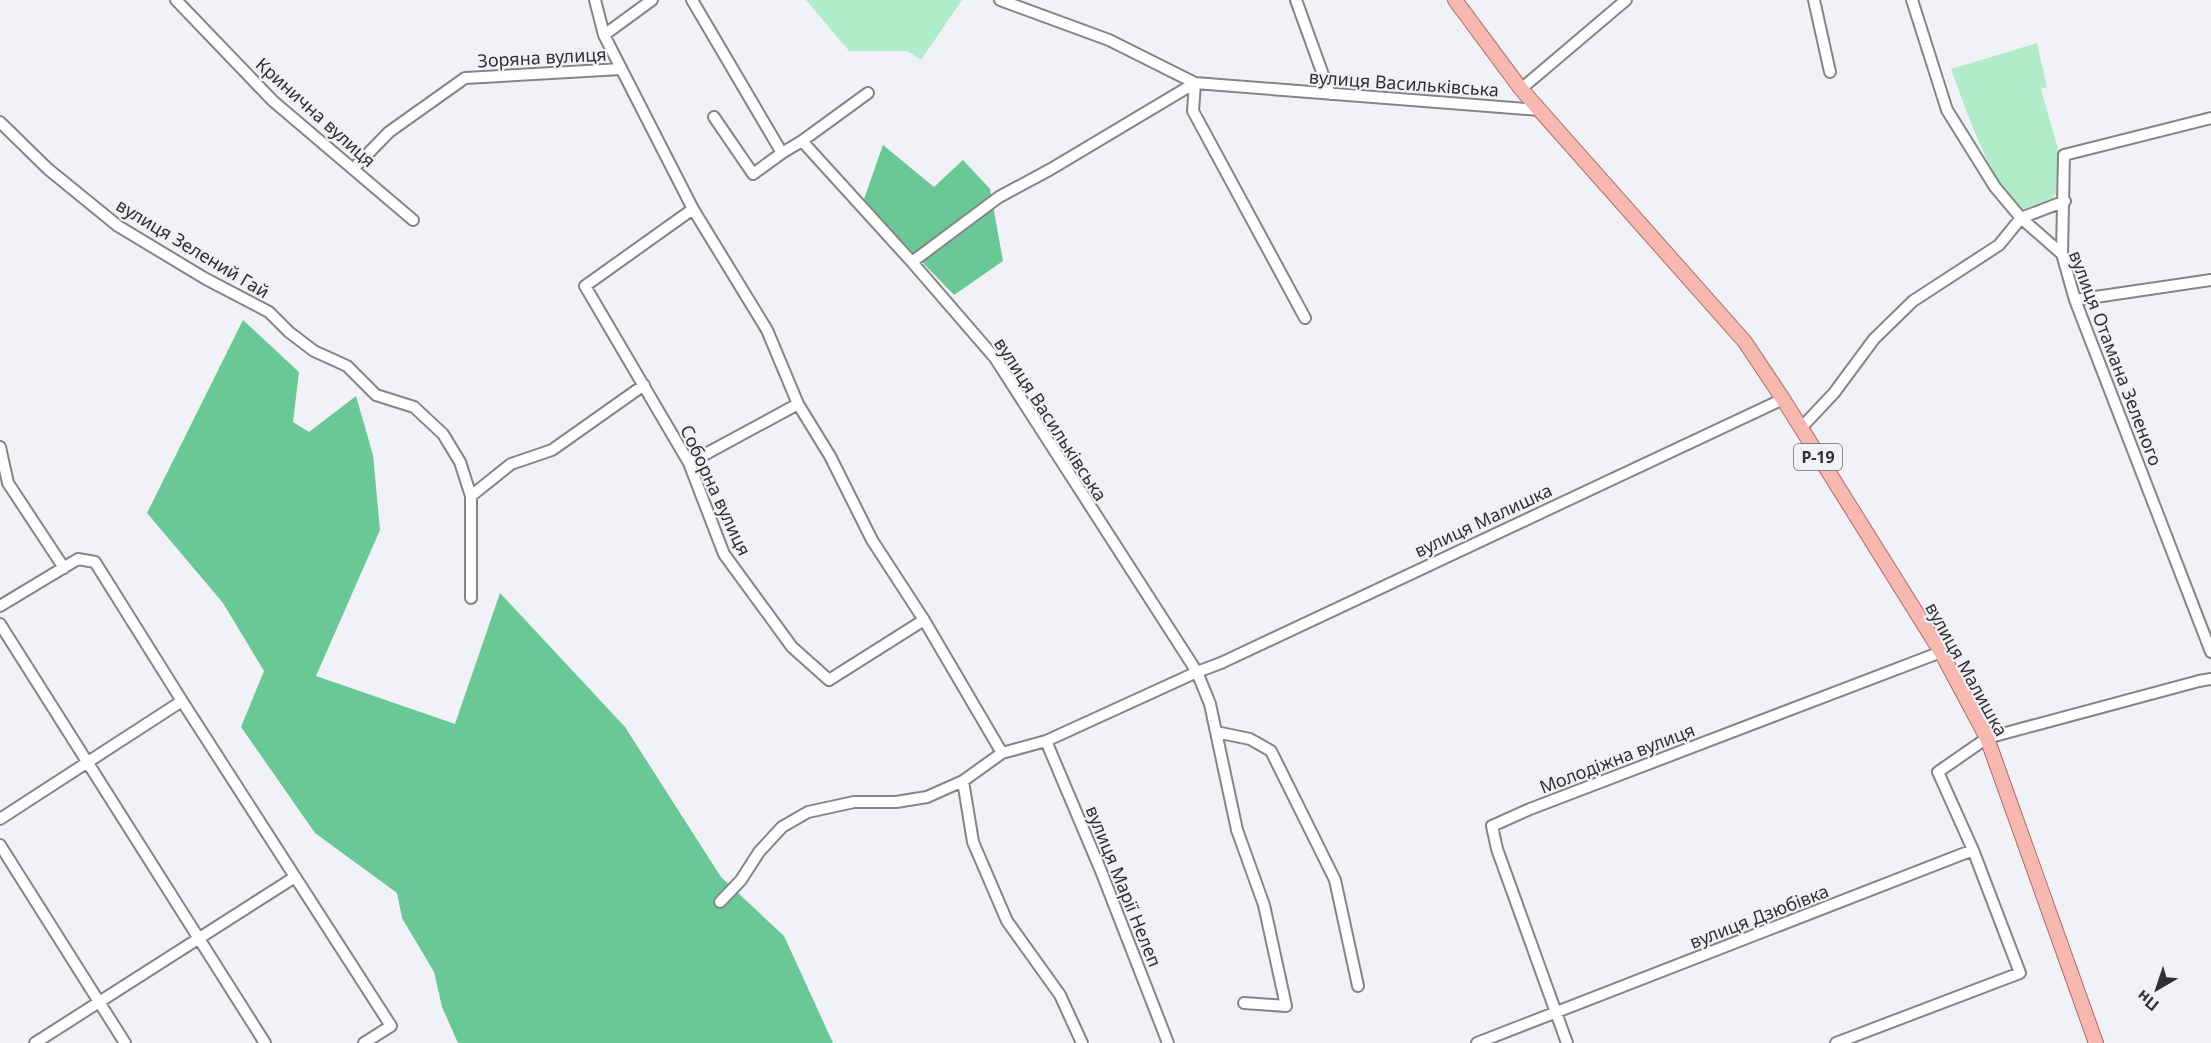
<svg xmlns="http://www.w3.org/2000/svg" width="2211" height="1043" font-family="'Noto Sans',sans-serif">
<style>
.green{fill:#b1ecca}
.forest{fill:#6ac896}
.lines{fill:none;stroke-linecap:round;stroke-linejoin:round}
.minor-casing{stroke:#848588;stroke-width:14}
.major-casing{stroke:#af6a63;stroke-width:16}
.minor{stroke:#fff;stroke-width:10}
.major{stroke:#f8b8b2;stroke-width:14}
.labels{text-anchor:middle;dominant-baseline:central;stroke-width:4.5;stroke-linejoin:round;paint-order:stroke}
.shield{fill:#f1f2f7;stroke:#6a6b6d;stroke-width:1.5}
.shield-label{font-size:16px;font-weight:bold;fill:#303132}
.street-label{font-size:18px;fill:#303132;stroke:#f1f2f7}
</style>
<rect width="100%" height="100%" fill="#f1f2f7"/>
<path class="green" d="M806,0H962L921,60L907,51H849Z
M2037,43L2047,87L2041,89L2059,152L2056,194L2052,198L2024,209C1994,195 1963,101 1951,69Z"/>
<path class="forest" d="M883,145L934,187L963,160L990,189L1003,261L954,295L897,236L864,199Z
M243,320L299,372L293,422L309,432L356,396L373,455L380,530L316,676L455,724L500,593L625,727L721,877L784,936L833,1043H458L442,1007L434,972L402,918L397,893L315,833L241,727L264,671L223,603L147,513Z"/>
<g class="lines">
<g class="minor-casing">
<path id="minor" d="M176,0L273,101L413,220
M595,0L604,35
M652,0L604,35L693,209L767,330L798,404L830,456L872,540L924,620L1002,753L1046,741L1197,672L1221,663L1783,399
M692,0L782,153L802,141L868,93
M1000,0L1109,40L1195,83L1539,110
M1296,0L1330,94
M1814,0L1830,72
M1912,0L1947,110L1995,187L2021,218L2062,254L2075,300L2211,652
M1195,83L1051,169L999,197L912,262L995,358L1197,672L1210,704L1237,830L1264,905L1286,1006L1244,1003
M1195,83L1193,111L1305,318
M1521,89L1626,0
M714,117L753,174L782,153
M0,122L48,169L118,226L206,279L269,312L289,332L314,351L347,366L376,395L414,407L443,434L460,462L471,496V598
M802,141L912,262
M353,169L389,132L465,78L621,69
M693,209L585,286L689,463L724,554L792,647L829,680L924,620
M2062,254L2064,155L2211,118
M2075,300L2211,280
M1801,428L1834,393L1874,339L1913,301L1999,245L2021,218L2065,201
M0,447L8,483L64,568
M689,463L798,404
M471,496L511,464L552,450L644,385
M0,606L78,559L95,562L182,701L391,1026L364,1043
M0,624L265,1043
M1216,732L1250,739L1271,751L1335,880L1358,986
M1046,741L1101,871L1168,1043
M963,781L973,842L1007,921L1060,995L1082,1043
M0,819L182,701
M0,845L125,1043
M720,902L741,880L759,852L782,827L808,812L854,802H896L927,797L963,781L1002,753
M35,1043L295,877
M1477,1043L1973,850
M1567,1043L1497,849L1492,826L1530,809L1941,652
M1836,1043L2020,973L1973,850L1938,772L1987,738L2199,681L2211,679"/>
</g>
<g class="major-casing">
<path id="major" d="M1455,0L1521,89L1745,342L1783,399L1941,652L1987,738L2096,1043"/>
</g>
<use href="#minor" class="minor"/>
<use href="#major" class="major"/>
</g>
<g class="labels">
<rect class="shield" x="1794" y="444" width="48" height="26" rx="4.5"/>
<g class="shield-label">
<text x="1818" y="457">Р-19</text>
</g>
<g class="street-label">
<text transform="translate(542 57) rotate(-3)">Зоряна вулиця</text>
<text transform="translate(1404 83) rotate(4)">вулиця Васильківська</text>
<text transform="translate(316 112) rotate(42)">Кринична вулиця</text>
<text transform="translate(193 248) rotate(31)">вулиця Зелений Гай</text>
<text transform="translate(2116 358) rotate(69)">вулиця Отамана Зеленого</text>
<text transform="translate(1051 419) rotate(57)">вулиця Васильківська</text>
<text transform="translate(716 490) rotate(65)">Соборна вулиця</text>
<text transform="translate(1483 520) rotate(-25)">вулиця Малишка</text>
<text transform="translate(1967 669) rotate(61)">вулиця Малишка</text>
<text transform="translate(1617 758) rotate(-21)">Молодіжна вулиця</text>
<text transform="translate(1124 886) rotate(68)">вулиця Марії Нелеп</text>
<text transform="translate(1759 916) rotate(-21)">вулиця Дзюбівка</text>
</g>
</g>
<g transform="translate(2157 989) rotate(219)" stroke="#f1f2f7" stroke-width="4.5" paint-order="stroke">
<path d="M0-4.5L10 22L0 15L-10 22Z" fill="#303132"/>
<text y="-9" font-size="16" font-weight="bold" text-anchor="middle" fill="#303132">Пн</text>
</g>
</svg>
